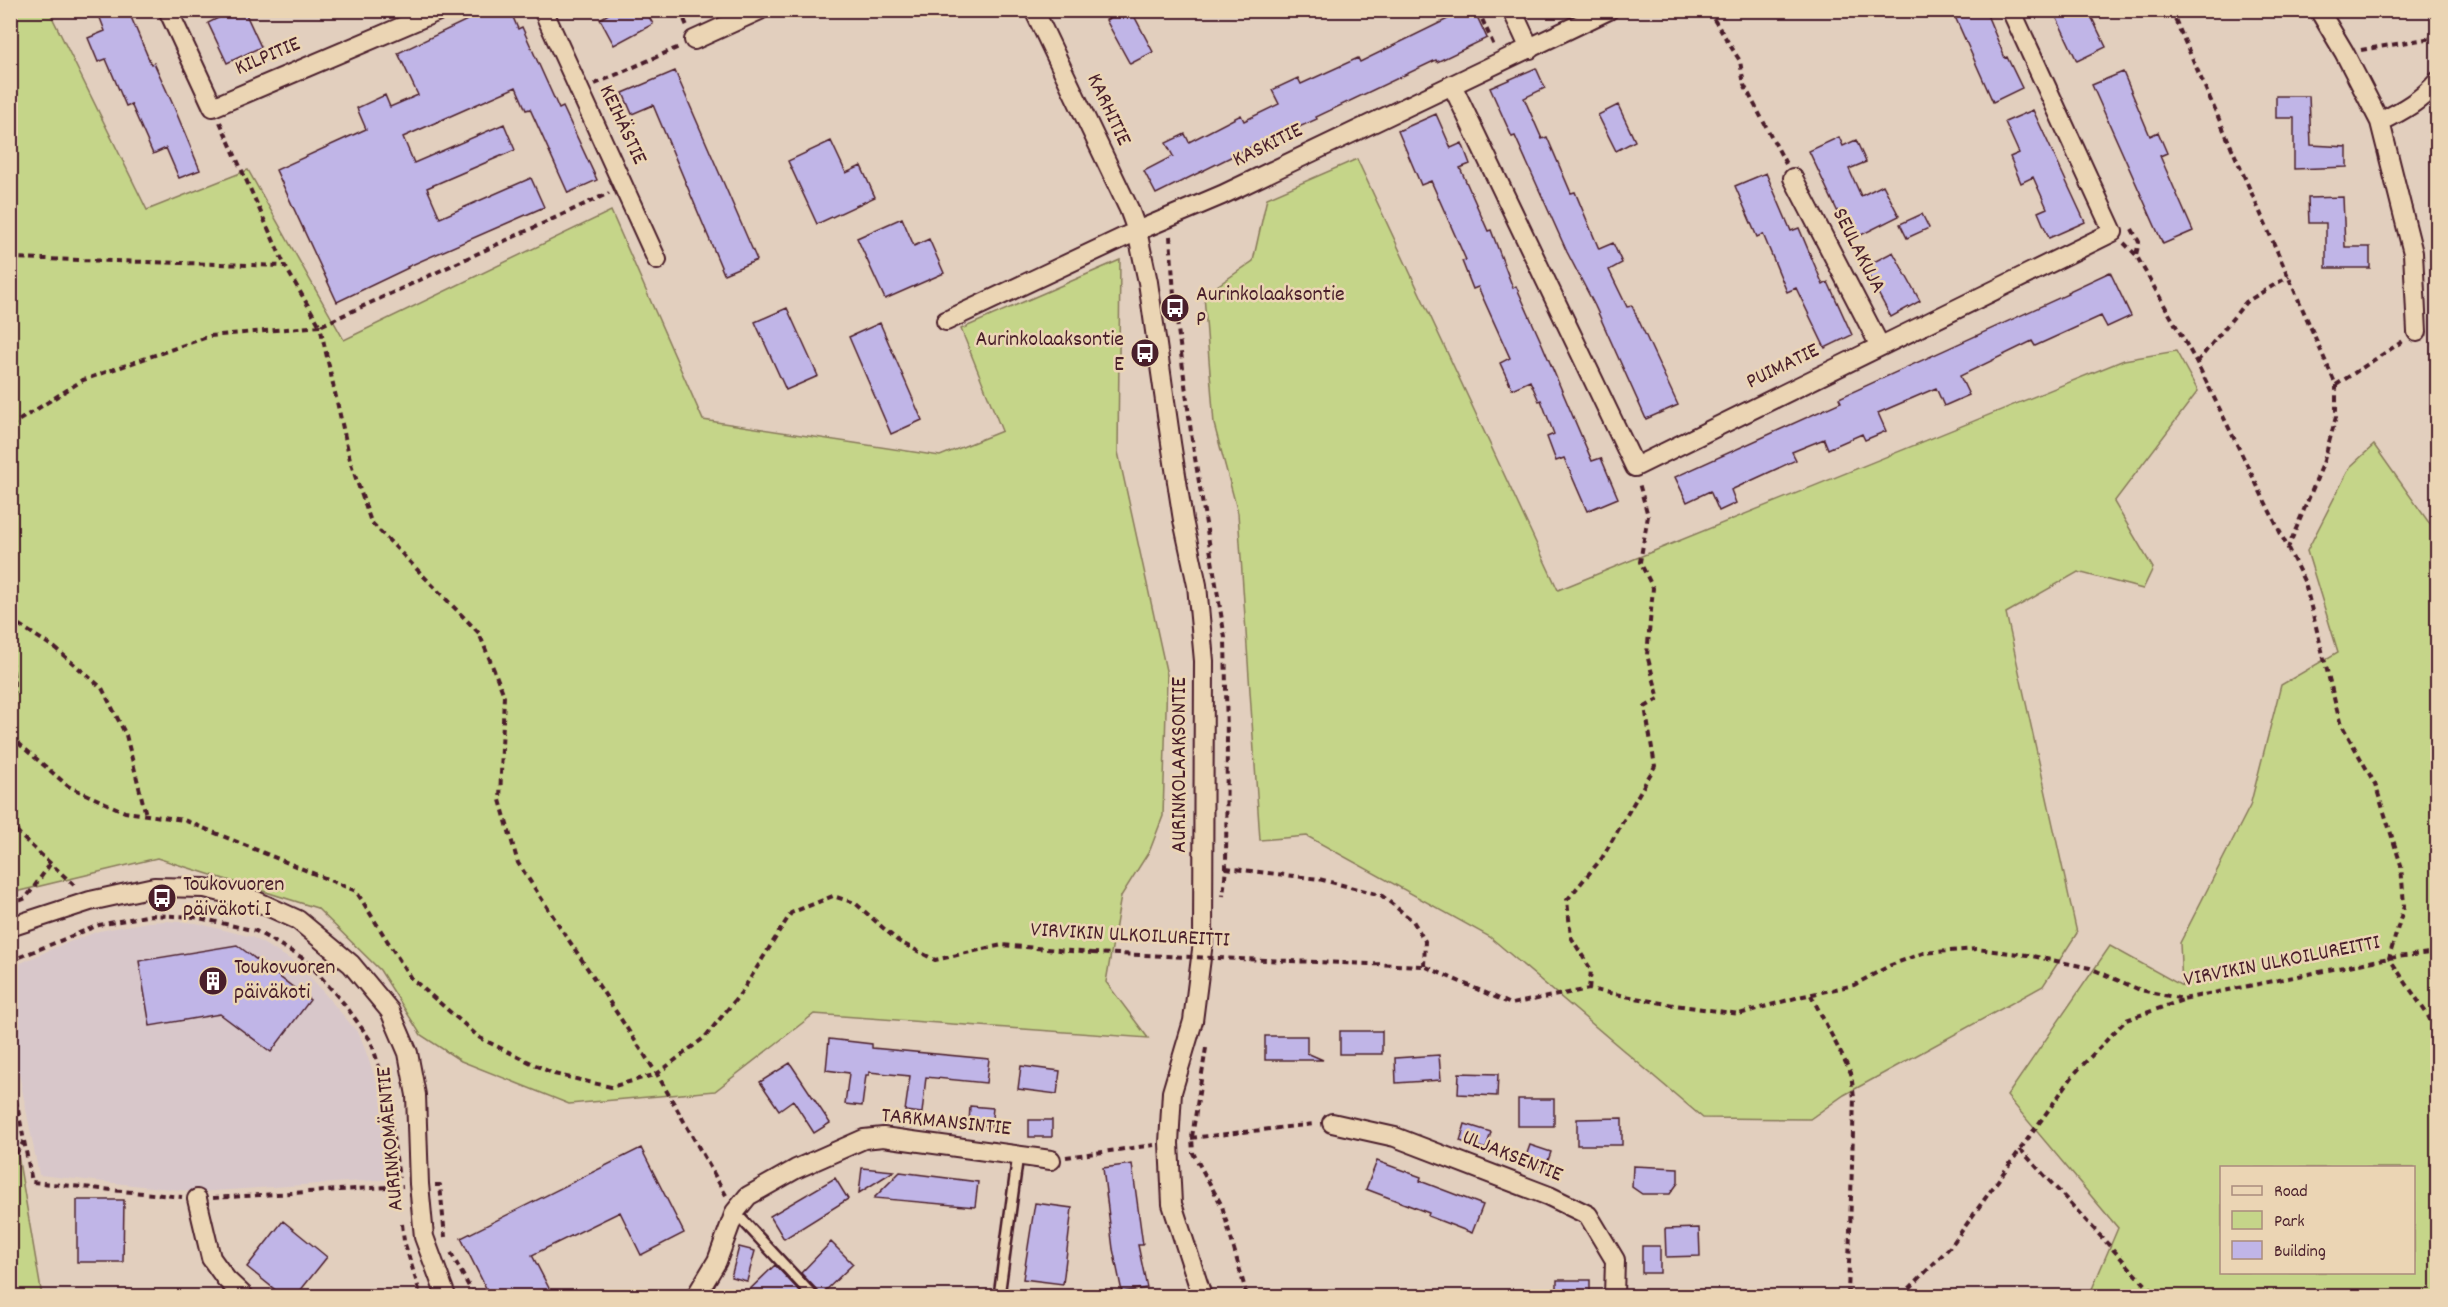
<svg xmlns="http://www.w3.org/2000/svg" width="2448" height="1307" font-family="Dekko,sans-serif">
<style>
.built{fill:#d8c7ca}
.green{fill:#c5d589;stroke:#887a5a;stroke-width:1.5;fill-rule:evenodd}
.building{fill:#c0b5e7;stroke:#4a1f2b;stroke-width:1.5}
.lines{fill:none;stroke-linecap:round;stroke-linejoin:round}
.lane-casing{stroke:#4a1f2b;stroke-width:14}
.street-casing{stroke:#4a1f2b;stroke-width:22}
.path{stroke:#4a1f2b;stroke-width:4;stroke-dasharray:6 4.5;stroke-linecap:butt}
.lane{stroke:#ebd5b4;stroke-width:9}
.street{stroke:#ebd5b4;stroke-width:18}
.path-bridge{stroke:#4a1f2b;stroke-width:4;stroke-dasharray:6 4.5;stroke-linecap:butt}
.labels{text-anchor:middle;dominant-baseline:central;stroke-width:5;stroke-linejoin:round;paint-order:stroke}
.street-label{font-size:22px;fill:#4a1f2b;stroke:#ebd5b4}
.poi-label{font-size:22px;fill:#4a1f2b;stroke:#ebd5b4;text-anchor:start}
</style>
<rect width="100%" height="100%" fill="#e2cfbe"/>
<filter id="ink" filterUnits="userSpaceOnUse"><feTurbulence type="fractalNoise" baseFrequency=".0167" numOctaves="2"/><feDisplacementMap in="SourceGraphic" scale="12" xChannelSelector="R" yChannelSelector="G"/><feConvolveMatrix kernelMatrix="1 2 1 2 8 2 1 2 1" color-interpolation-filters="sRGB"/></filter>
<g filter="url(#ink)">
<path class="built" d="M166,921L196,923L252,937L300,965L360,1035L380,1092L393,1179L198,1192L39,1175L11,1033L10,968L56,947L99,931L148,922Z"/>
<path class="green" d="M10,11H49L147,210L248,170L344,340L611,211L703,420L940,456L1002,431L961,329L1120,260L1118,452L1167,675L1163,816L1150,850L1121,896L1106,982L1148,1038L814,1014L715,1091L569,1104L461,1061L421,1035L380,970L317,908L157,858L11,893Z
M1357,159L1558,590L2124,360L2176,351L2198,391L2114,502L2153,568L2143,589L2078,572L2006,613L2077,933L2043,986L1844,1095L1810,1119L1703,1118L1490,937L1307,836L1260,840L1238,513L1214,424L1204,295L1253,261L1267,198Z
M2374,445L2437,534V1296H2089L2118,1228L2007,1096L2110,946L2182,986L2180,943L2250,806L2281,685L2338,652L2307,551L2350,467ZM2222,1168H2414V1272H2222Z
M11,1115L42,1296H11Z"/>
<path class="building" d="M97,10H128L151,64L154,63L174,107L200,170L179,178L166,148L153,154L131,104L126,106L106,59L98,62L88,38L105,31Z
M234,10H244L261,47L227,63L208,23Z
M488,10H510L518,29L522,27L559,109L563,107L597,180L568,193L530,109L526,110L516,87L403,137L414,163L504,124L515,150L427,188L440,218L531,178L544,207L407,267L408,268L337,302L276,170L366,129L357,108L385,95L390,107L418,95L398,53Z
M615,10H645L653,24L614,45L600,19Z
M1124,10H1131L1153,52L1130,64L1106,20Z
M1466,10H1474L1487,38L1437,62L1436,60L1316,117L1317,119L1266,142L1265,140L1156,194L1144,171L1173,156L1166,143L1185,134L1189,142L1241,115L1244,121L1279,104L1272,90L1298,78L1301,84L1358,58L1360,62Z
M1952,10H1985L2005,58L2007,57L2022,88L1993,102Z
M2053,10H2088L2106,47L2077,61Z
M1536,68L1545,88L1524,98L1542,139L1547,137L1571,193L1575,192L1599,249L1613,243L1622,263L1609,270L1627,307L1632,306L1678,405L1646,419L1595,306L1567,252L1515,136L1512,137L1490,88Z
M675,71L757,260L724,274L653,105L632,114L623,93Z
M2123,72L2150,136L2158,132L2167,153L2160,156L2193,231L2163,244L2092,85Z
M2276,96H2309L2311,145L2347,147V167L2294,169V118H2276Z
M1618,105L1635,141L1616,151L1598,115Z
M2033,110L2085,222L2049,238L2038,212L2047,208L2033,177L2021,183L2010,157L2019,153L2005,122Z
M1436,114L1451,148L1462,143L1470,164L1460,168L1488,231L1491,230L1513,288L1516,286L1542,344L1592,461L1601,458L1618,498L1587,511L1564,458L1556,461L1547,437L1554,434L1541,400L1539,401L1530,381L1512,389L1500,363L1510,358L1478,287L1473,289L1462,261L1466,260L1431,181L1421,185L1398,131Z
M1839,137L1843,146L1856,140L1866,162L1849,169L1861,196L1883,185L1899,216L1851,240L1809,151Z
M831,141L846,173L861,166L875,197L817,224L788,161Z
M1766,173L1791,231L1799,228L1823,285L1828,282L1852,335L1825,348L1796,288L1787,292L1763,234L1757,237L1735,186Z
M2343,197L2345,247H2370V268H2326V223H2309L2308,198Z
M1922,214L1929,228L1907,238L1900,224Z
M902,218L914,246L929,239L944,273L885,299L857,238Z
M1893,252L1920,301L1891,317L1864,267Z
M2110,272L2131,316L2107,327L2101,316L2035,346L2032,341L1960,376L1969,395L1944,406L1936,388L1878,413L1886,431L1865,440L1862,434L1828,449L1824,439L1792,452L1796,460L1731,490L1736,503L1719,511L1710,491L1687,502L1675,477L1841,402L1839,398L2068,294L2067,292Z
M787,308L818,376L786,390L755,322Z
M880,323L922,420L891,434L849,337Z
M237,945L310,1000L271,1052L220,1014L150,1026L139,961Z
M1340,1031H1382V1054H1340Z
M1265,1036H1307V1053L1323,1060H1265Z
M829,1039L872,1044V1048L989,1059L986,1083L926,1077L922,1113L905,1111L910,1076L869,1072V1075H866L862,1106L845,1104L849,1073L826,1070Z
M1439,1055L1441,1080L1396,1083L1395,1058Z
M790,1063L830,1123L814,1133L793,1100L779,1110L760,1082Z
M1021,1066L1060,1071L1057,1094L1018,1089Z
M1459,1073L1498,1074L1497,1096L1458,1094Z
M1518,1099H1554V1126H1518Z
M970,1106L993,1108L991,1126L969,1124Z
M1622,1118V1145H1577V1119Z
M1029,1120H1052V1137H1029Z
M1465,1124L1491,1132L1486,1149L1460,1141Z
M1530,1145L1551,1152L1545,1169L1524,1162Z
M641,1148L684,1233L641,1255L620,1212L532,1255L553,1296H490L461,1238Z
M1377,1161L1421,1177L1420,1181L1483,1205L1472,1233L1428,1216L1429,1213L1366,1189Z
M1132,1164L1143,1245H1138L1147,1288L1122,1292L1113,1249L1103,1168Z
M1633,1166L1678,1168V1183L1670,1194H1642L1632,1187Z
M862,1168L894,1171L859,1193Z
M900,1172L978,1182L975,1207L874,1198Z
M835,1178L848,1199L784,1239L770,1216Z
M77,1200H124L123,1262H77Z
M1035,1203L1072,1208L1063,1284L1023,1279Z
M283,1221L327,1257L296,1296H283L247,1267Z
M1699,1228L1700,1256L1666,1257L1665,1229Z
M831,1242L853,1264L820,1296L818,1291L801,1273Z
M1642,1246H1660V1273H1642Z
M739,1247L755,1251L747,1281L731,1277Z
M775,1265L804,1296H743Z
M1557,1280H1590V1296H1557Z"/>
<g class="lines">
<g class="lane-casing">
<path id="lane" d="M735,1212L813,1296
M999,1296L1018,1155"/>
</g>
<g class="street-casing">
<path id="street" d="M168,10L213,107L441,10
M543,10L657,260
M1034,10L1129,209L1137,231L1148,282L1171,443L1183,520L1197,585L1204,661L1203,942L1193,1021L1172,1092L1169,1143L1172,1204L1202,1296
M1512,10L1530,49
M2319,10L2344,52L2380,122L2413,253L2417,332
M694,40L760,10
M1452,85L1635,467L2113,232L2011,10
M2380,122C2402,111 2422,100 2438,81
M1793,178L1880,346
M946,321L1137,231L1222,195L1609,10
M10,927L90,901L154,887L205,888L254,900L298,920L351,964L390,1011L408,1053L416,1095L419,1184L424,1237L446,1296
M1332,1123L1395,1137L1549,1196L1588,1215L1615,1260L1614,1296
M197,1199L211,1258L226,1279L244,1296
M696,1296L717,1261L735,1212L748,1196L796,1169L864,1139L883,1137L1051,1160"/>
</g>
<path class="path" d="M680,10L687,26
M1478,10L1495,48
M1708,10L1740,61L1744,85L1786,164
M2171,10L2336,385V417L2323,464L2288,548
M2361,50L2438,37
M595,84L679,47
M220,122L285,266
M2132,229L2139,242L2136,255
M1170,236L1176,324
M2124,243L2136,255L2197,363L2305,583L2340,722L2375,784L2401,865L2404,906L2389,958L2427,1014L2438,1035
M10,258L285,266L320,326L609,193
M1177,321L1192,440L1225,638L1227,738L1226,868L1223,896
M2197,362L2246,302L2289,276
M2336,385L2403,341
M10,426L83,380L210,336L320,326L351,464L371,522L479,633L504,695L500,800L518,863L657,1074L727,1197
M10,619L55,648L102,688L126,735L146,815
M10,660C16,677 14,697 10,715
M10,736L68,786L125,812L184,820L356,891L410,977L480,1038L554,1074L611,1087L657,1074L705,1037L741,993L791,913L833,896L855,903L898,941L935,960L1002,945L1092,953
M10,822L22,837L76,887
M1226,868L1319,879L1381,895L1413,921L1425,941L1424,966
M10,905L26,898L51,863
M10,961L99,925L151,915L195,917L256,931L306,960L346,1006L371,1041L386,1089L399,1178
M1290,961L1424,966L1511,1004L1589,989L1667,1004L1739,1014L1799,997L1854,985L1891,965L1923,953L1976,949L2027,955L2090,968L2140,990L2183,999L2389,958L2438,952
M1589,989L1591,970L1571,937L1567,900L1602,858L1655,766L1645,707L1659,699L1647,655L1653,588L1640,562L1648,516L1639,483
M1811,995L1851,1073L1854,1098L1848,1296
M1206,1048L1192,1137L1193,1153L1222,1206L1247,1296
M10,1069L32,1182L182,1197
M1191,1138L1314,1124
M2020,1149L2156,1296
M1066,1157L1154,1145
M10,1163L24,1141
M435,1185H440L445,1237
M213,1198L403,1186
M402,1224L404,1241L421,1296
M451,1253L474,1296
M1902,1296L1951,1246L2075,1073L2126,1020L2183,1000"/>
<use href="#lane" class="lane"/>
<use href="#street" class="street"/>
<path class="path-bridge" d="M1092,953L1290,961"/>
</g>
</g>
<defs>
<g id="bus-disc" transform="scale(1.5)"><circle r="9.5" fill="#4a1f2b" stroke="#ebd5b4"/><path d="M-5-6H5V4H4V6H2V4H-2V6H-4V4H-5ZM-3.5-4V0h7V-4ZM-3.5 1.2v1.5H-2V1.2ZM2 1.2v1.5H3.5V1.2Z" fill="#fff"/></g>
<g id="building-disc" transform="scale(1.5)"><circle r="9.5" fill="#4a1f2b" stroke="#ebd5b4"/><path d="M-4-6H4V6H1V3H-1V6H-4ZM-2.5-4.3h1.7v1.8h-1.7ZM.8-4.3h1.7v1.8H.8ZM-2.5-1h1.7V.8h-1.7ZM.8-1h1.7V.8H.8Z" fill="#fff"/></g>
</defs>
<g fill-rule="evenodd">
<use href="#bus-disc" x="1175" y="308"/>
<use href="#bus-disc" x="1145" y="353"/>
<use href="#bus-disc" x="162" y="898"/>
<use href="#building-disc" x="213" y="981"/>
</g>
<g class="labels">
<g class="street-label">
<text transform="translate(268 57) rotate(-23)">KILPITIE</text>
<text transform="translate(1108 110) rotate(65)">KARHITIE</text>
<text transform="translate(622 125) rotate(65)">KEIHÄSTIE</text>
<text transform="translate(1268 146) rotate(-26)">KASKITIE</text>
<text transform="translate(1858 251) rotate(63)">SEULAKUJA</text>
<text transform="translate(1783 367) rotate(-26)">PUIMATIE</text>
<text transform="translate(1180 765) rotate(-90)">AURINKOLAAKSONTIE</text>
<text transform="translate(1130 936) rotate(3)">VIRVIKIN ULKOILUREITTI</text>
<text transform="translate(2282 962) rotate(-11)">VIRVIKIN ULKOILUREITTI</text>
<text transform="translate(946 1123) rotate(6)">TARKMANSINTIE</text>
<text transform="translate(391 1139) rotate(-95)">AURINKOMÄENTIE</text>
<text transform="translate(1512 1157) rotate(22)">ULJAKSENTIE</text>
</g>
<g class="poi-label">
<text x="1196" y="295">Aurinkolaaksontie<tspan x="1196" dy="25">P</tspan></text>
<text x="1124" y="340" text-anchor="end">Aurinkolaaksontie<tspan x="1124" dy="25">E</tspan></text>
<text x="183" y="885">Toukovuoren<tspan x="183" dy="25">päiväkoti I</tspan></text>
<text x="234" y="968">Toukovuoren<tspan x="234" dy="25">päiväkoti</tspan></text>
</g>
</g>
<rect width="2448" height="1307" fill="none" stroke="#ebd5b4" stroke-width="36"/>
<rect x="18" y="18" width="2412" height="1271" fill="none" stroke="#4a1f2b" stroke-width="2" filter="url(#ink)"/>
<rect x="2220" y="1166" width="195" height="108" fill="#ebd5b4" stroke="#ab8c7d" stroke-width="1.5"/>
<rect x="2232" y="1186" width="30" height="9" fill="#ebd5b4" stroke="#ab8c7d" stroke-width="1.5"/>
<text x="2274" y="1196" font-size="18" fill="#4a1f2b">Road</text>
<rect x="2232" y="1211" width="30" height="18" fill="#c5d589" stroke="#ab8c7d" stroke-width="1.5"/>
<text x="2274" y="1226" font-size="18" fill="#4a1f2b">Park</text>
<rect x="2232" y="1241" width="30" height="18" fill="#c0b5e7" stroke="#ab8c7d" stroke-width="1.5"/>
<text x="2274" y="1256" font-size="18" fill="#4a1f2b">Building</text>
</svg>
